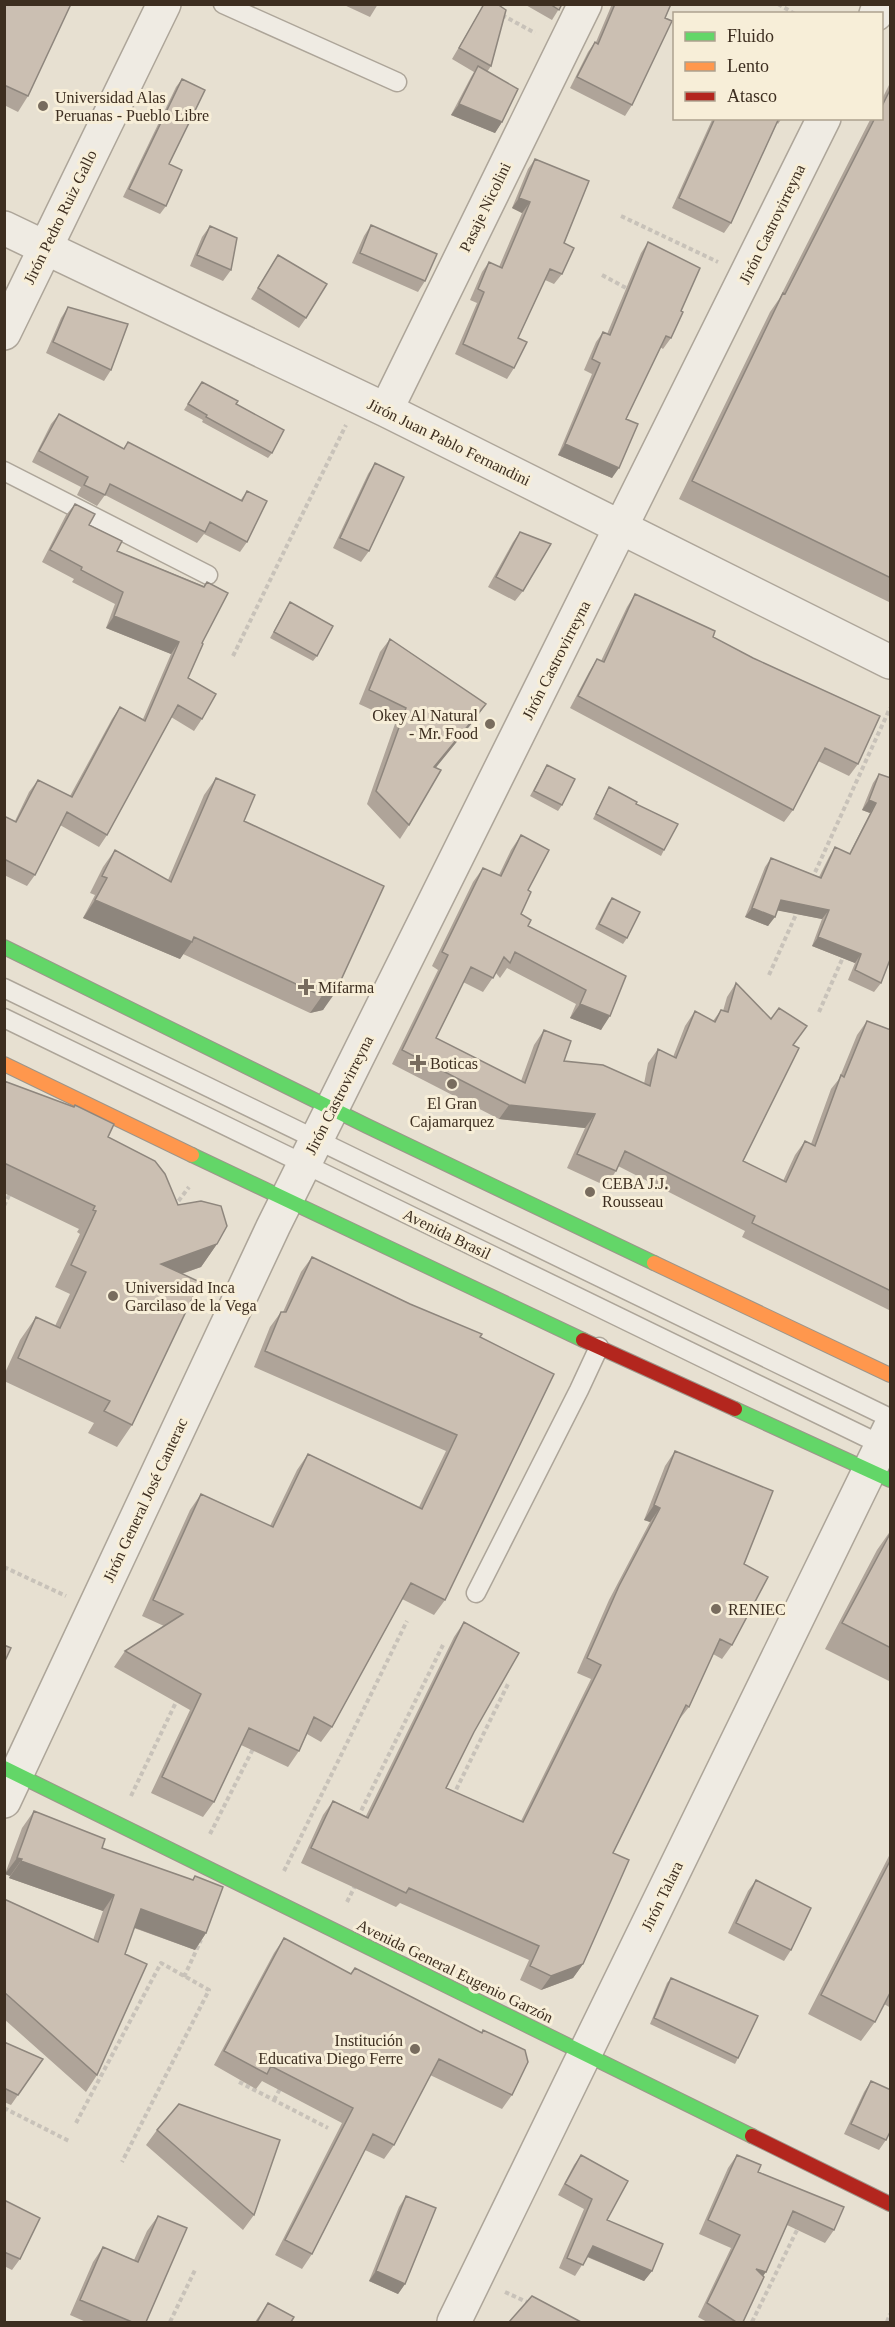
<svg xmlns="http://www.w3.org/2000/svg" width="895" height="2327" font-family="'Times New Roman',serif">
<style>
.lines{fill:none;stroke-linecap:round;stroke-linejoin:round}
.lane-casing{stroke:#ada599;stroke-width:21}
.street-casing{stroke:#ada599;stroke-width:36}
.fast-casing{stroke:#9c958a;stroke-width:16}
.slow-casing{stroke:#9c958a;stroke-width:16}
.jam-casing{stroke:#9c958a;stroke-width:16}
.path{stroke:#c8c2b9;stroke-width:4;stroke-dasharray:4.5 3;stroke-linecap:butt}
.lane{stroke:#efebe3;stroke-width:18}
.street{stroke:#efebe3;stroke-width:33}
.fast{stroke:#63d668;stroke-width:14}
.slow{stroke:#ff974d;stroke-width:14}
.jam{stroke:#b3261e;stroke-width:14}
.wall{fill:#afa499}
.shaded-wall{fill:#8e867d}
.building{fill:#cbbfb2;stroke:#8e867d;stroke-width:1.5}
.poi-dot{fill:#786c5e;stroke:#f7eed8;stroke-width:2}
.labels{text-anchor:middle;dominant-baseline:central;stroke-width:6;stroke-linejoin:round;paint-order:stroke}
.poi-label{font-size:16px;fill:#3d2e20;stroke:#f7eed8;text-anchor:start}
.street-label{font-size:16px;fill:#3d2e20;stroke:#f7eed8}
</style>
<rect width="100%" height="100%" fill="#e7e0d1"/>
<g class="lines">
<g class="lane-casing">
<path id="lane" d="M223,4L397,82
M4,471L208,575
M4,988L890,1418
M4,1018L888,1448
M476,1593L579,1390L599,1347"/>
</g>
<g class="street-casing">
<path id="street" d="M876,14L880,4
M4,228L386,410L890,662
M4,333L164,4
M386,410L585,4
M4,1801L273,1227L824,118
M454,2322L890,1428"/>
</g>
<g class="fast-casing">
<path id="fast" d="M4,947L367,1126L654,1263
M192,1155L583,1340
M735,1409L890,1480
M4,1768L752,2136"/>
</g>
<g class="slow-casing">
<path id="slow" d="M4,1064L192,1155
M654,1263L890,1375"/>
</g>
<g class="jam-casing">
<path id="jam" d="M583,1340L735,1409
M752,2136L890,2204"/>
</g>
<path class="path" d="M778,4L795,14
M502,15L535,33
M621,216L718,262
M602,275L628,289
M233,656L346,425
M812,879L890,708
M769,975L798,910
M819,1012L844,955
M4,1206L10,1193
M174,1207L189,1187
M4,1567L66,1596
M131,1796L177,1700
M453,1796L508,1684
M358,1817L443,1645
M210,1834L254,1747
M284,1871L407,1621
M347,1902L356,1884
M184,1977L201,1940
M239,2082L328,2128
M274,2100L281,2087
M4,2108L69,2141
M76,2123L161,1963L209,1990L122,2162
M505,2292L531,2304
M170,2322L196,2268
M752,2322L799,2226
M887,2322L890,2314"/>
<use href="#lane" class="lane"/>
<use href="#street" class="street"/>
<use href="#fast" class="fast"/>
<use href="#slow" class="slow"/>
<use href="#jam" class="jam"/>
</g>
<path class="wall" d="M4,4L28,96L18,112L4,105Z
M342,4H378L370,17Z
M484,4H497L491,66L487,72L502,122L495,133L451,115L471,77L474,72L452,59Z
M524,4H562L552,20Z
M612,4H671L665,18L632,105L625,116L570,88L588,52L595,42H596Z
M182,79L169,164L166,206L160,214L123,197L176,87Z
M891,81V603L679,499L770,312L779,299L871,118H882V99Z
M713,118H782L778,124L777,123L731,223L724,233L672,208L711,122Z
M535,159L564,243L562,274L554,284L545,280L518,338L514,368L507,379L455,354L477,303L470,300L482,272L489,262L499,267L522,213L512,208L528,169Z
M371,225L425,281L418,292L352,263L364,236Z
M210,226L231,270L223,281L190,266L202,237Z
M648,242L681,311L671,338L663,349L660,347L626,419L612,478L558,455L592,374L584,370L596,342L603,332L607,334L641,253Z
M278,255L306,318L299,328L251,299Z
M68,307L111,370L104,381L46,353L61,318Z
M202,382L236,404L272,453L268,458L202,422L203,420L184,410Z
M59,414L123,449L128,442L240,501L247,491V542L240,552L204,534L197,543L105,495L97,506L77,495L81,487L32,462L51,424Z
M375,463L369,551L361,562L333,548L368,474Z
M75,504L89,525L117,551L204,586L207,582L202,643L188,678L202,719L194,731L171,717L107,835L99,847L60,825L35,875L27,886L4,875V816L15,821L29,792L38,780L70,796L112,719L120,707L143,719L171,654L106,628L115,604L72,582L74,579L42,562L66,515Z
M520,532L523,591L515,601L488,587L513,542Z
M635,594L713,637L858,764L849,776L818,761L793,810L784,822L570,708L589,672L597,659L601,661L627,607Z
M290,602L317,656L313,661L270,638Z
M390,639L477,717L435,768L409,825L400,839L367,804L396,721L359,704L380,652Z
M547,765L562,805L558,811L530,796L544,770Z
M879,774L881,983L874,992L848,980L855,963L812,946L822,919L777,910L768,926L745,917L765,867L771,858L819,877L829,857L835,847L849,854L870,813L862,810L873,783Z
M216,778L244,821L384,886L323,1010L310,1013L183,954L180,959L83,918L95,895L90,893L103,867L115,850L168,880L204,795Z
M609,787L636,804L664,850L661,856L593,819Z
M521,835L528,890L521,914L528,926L626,976L601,1030L570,1018L576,1004L507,968L500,978L496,973L483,992L463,982L436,1038L521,1081L534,1045L544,1030L564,1061L644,1084L648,1063L658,1049L673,1057L685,1026L695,1011L713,1021L721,1010L723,1011L727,997L736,983L794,1045L743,1161L783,1181L795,1155L805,1141L811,1144L831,1089L839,1079L857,1035L867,1021L891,1030V1311L742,1237L745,1231L618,1166L616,1171L606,1186L567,1168L585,1128L499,1119L392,1064L438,970L432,966L473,882L483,868L499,875L511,850Z
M612,898L627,938L623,944L595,929L608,903Z
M4,1081L108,1137L217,1244L201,1267L182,1274L132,1425L117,1447L88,1433L94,1423L4,1381V1375L20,1340L36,1317L55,1326L70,1294L55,1287L80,1234L77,1232L79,1229L4,1193Z
M312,1257L480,1337L445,1600L434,1615L402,1599L332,1727L321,1742L307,1734L299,1751L288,1767L241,1745L214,1802L203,1817L151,1793L190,1710L114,1667L125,1651L164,1626L142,1616L190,1510L201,1494L270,1526L297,1470L308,1454L419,1507L446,1451L254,1367L270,1327L281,1312H283L301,1272Z
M675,1451L744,1564L732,1645L722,1659L713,1654L689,1707L678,1721L613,1853L583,1964L573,1978L541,1990L520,1980L529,1960L400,1903L396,1907L301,1863L323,1815L333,1801L366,1816L454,1637L464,1622L474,1732L446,1788L521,1821L591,1679L577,1673L609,1600L650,1522L644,1520L665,1466Z
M891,1530V1682L825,1649L877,1550Z
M34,1811L102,1848L192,1880L195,1876L206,1933L195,1950L134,1928L125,1954L97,2075L86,2092L4,2019V1899L93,1940L103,1911L9,1878L10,1876L5,1874L22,1828Z
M891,1852V2008L884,2004L875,2022L861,2041L808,2014Z
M756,1880L791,1950L784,1961L728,1933L748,1891Z
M284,1938L351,1974L481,2033L483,2030L512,2095L502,2109L430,2075L394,2145L384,2159L365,2150L312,2254L302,2269L275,2255L342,2123L262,2081L256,2089L214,2065L274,1953Z
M671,1978L738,2058L735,2064L650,2024L667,1983Z
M4,2042L43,2059L11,2105L4,2102Z
M871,2081L886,2140L879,2150L844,2134L864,2092Z
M157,2130L254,2215L243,2230L146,2145Z
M581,2155L607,2220L652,2271L644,2281L587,2257L575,2276L559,2268L584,2209L558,2195L574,2165Z
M737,2155L758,2172L834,2230L825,2243L787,2225L763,2276L743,2322H707L698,2317L731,2248L699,2234L728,2168Z
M406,2196L405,2284L398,2294L369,2281L399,2207Z
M4,2200L20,2259L12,2270L4,2266Z
M158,2216L146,2322H86L70,2315L93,2262L103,2247L134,2260L147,2231Z
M268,2303L291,2322H255Z"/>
<path class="shaded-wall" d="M459,104L502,122L495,133L451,115Z
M519,198L530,202L522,213L512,208Z
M565,444L619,468L612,478L558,455Z
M114,616L179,642L171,654L106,628Z
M486,704L477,717L425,781L434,767Z
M869,800L876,803L870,813L862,810Z
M95,900L192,942L180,959L83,918Z
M781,900L829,910L822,919L775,910Z
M752,908L775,917L768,926L745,917Z
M818,937L861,954L855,963L812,946Z
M335,993L323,1010L310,1013L322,996Z
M580,1004L610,1016L601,1030L570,1018Z
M509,1105L595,1114L585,1128L499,1119Z
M217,1244L201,1267L145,1286L161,1264Z
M654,1505L660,1508L650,1522L644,1520Z
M17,1858L22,1859L10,1876L5,1874Z
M21,1861L114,1895L103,1911L9,1878Z
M141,1909L206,1933L195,1950L130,1926Z
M583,1964L573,1978L541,1990L551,1976Z
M593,2246L652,2271L644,2281L586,2256Z
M756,2269L766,2272L756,2286Z
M376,2271L405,2284L398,2294L369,2281Z"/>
<path class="building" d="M4,4H71L28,96L4,85Z
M484,4H497L506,10L491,66L459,48Z
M550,4H562L559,10Z
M615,4H671L665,18L672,21L632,105L577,77L595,42L598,44Z
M478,66L518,89L502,122L459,104Z
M182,79L205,90L169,164L182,170L166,206L129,189Z
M891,88V578L692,481L783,293L785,294L875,118H882V106Z
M715,118H779L731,223L679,198Z
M535,159L589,181L564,243L574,248L562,274L550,269L518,338L527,342L514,368L463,344L484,292L478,289L489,262L502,268L530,202L519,198Z
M371,225L437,254L425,281L360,253Z
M210,226L237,238L231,270L197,255Z
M648,242L700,268L681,311L683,312L671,338L666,336L626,419L638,424L619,468L565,444L600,363L592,359L603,332L610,335Z
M278,255L327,284L306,318L258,288Z
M68,307L128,324L111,370L53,342Z
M202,382L238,401L236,404L284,430L272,453L206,417L207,415L188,404Z
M59,414L124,449L128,442L242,501L247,491L267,501L247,542L210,522L205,532L110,484L105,495L84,485L88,477L39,451Z
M375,463L404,477L369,551L340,538Z
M75,504L95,514L89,525L122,541L117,551L204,587L207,582L228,593L202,643L203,644L188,678L216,694L202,719L178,705L107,835L67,812L35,875L4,859V816L16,822L38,780L72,797L120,707L145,721L179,642L114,616L123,592L81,570L82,567L50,550Z
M520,532L551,544L523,591L496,577Z
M635,594L715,631L713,637L753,658L880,716L858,764L825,748L793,810L578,696L597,659L604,662Z
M290,602L333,626L317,656L274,632Z
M390,639L486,704L434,767L441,770L409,825L376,791L406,708L369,690Z
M547,765L575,779L562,805L534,791Z
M879,774L891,778V957L881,983L855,970L861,954L818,937L829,910L781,900L775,917L752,908L771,858L821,878L835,847L850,854L876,803L869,800Z
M216,778L255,795L244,821L384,886L335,993L322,996L194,937L192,942L95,900L107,878L102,876L115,850L171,882Z
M609,787L637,802L636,804L678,824L664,850L596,814Z
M521,835L549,850L528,890L531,892L521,914L531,920L528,926L626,976L610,1016L580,1004L586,990L515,952L510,963L504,957L493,978L471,967L436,1038L525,1083L544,1030L571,1041L564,1061L603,1065L650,1086L658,1049L676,1058L695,1011L715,1022L721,1010L728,1012L736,983L771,1019L779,1008L807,1026L793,1045L799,1048L743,1161L786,1182L805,1141L815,1146L841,1075L844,1077L867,1021L891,1030V1291L752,1223L755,1216L625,1151L616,1171L577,1154L595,1114L509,1105L402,1050L448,955L442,952L483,868L501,876Z
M612,898L640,912L627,938L599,924Z
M4,1081L74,1107L75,1105L114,1124L108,1137L155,1161L165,1174L178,1205L201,1201L221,1206L227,1226L217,1244L161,1264L200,1282L132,1425L104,1411L110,1401L18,1358L36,1317L60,1328L86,1272L71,1265L96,1211L93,1210L95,1206L4,1163Z
M312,1257L410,1304L482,1334L480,1337L554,1374L445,1600L411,1583L332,1727L314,1717L299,1751L249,1728L214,1802L162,1777L201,1694L125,1651L183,1614L153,1600L201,1494L273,1527L308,1454L422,1509L457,1435L265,1351L281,1312H286Z
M675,1451L773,1491L744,1564L768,1577L732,1645L720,1639L689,1707L686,1705L613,1853L629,1860L583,1964L551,1976L530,1966L539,1946L409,1888L406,1893L311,1848L333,1801L368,1818L464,1622L519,1653L474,1732L446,1788L523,1822L601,1665L587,1658L619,1586L660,1508L654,1505Z
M891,1532V1648L842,1623Z
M4,1645L11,1648L4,1663Z
M34,1811L105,1839L102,1848L193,1880L195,1876L223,1887L206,1933L141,1909L125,1954L147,1964L97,2075L4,1992V1899L98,1942L114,1895L21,1861L22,1859L17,1858Z
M891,1859V1991L875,2022L821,1995Z
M756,1880L811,1908L791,1950L736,1923Z
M284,1938L351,1974L355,1968L482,2033L483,2030L525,2050L528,2062L512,2095L439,2059L394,2145L373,2134L312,2254L285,2240L353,2108L271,2066L267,2074L224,2051Z
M671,1978L758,2016L738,2058L654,2018Z
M4,2042L43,2059L18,2095L4,2088Z
M871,2081L891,2090V2130L886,2140L851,2124Z
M179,2104L280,2140L254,2215L157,2130Z
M581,2155L628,2181L607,2220L663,2244L652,2271L593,2246L583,2265L567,2258L592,2199L565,2184Z
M737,2155L761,2165L758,2172L844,2207L834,2230L793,2211L766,2272L756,2269L764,2277L743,2322H736L707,2303L740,2235L708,2220Z
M406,2196L436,2208L405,2284L376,2271Z
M4,2200L40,2218L20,2259L4,2252Z
M158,2216L187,2228L146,2322H132L80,2300L103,2247L138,2262Z
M532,2296L581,2322H509Z
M268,2303L294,2317L291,2322H257Z"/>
<g class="poi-dot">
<circle cx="43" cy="106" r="6"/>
<circle cx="490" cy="724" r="6"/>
<path d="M303 978h6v6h6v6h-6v6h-6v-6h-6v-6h6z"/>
<path d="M415 1054h6v6h6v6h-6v6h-6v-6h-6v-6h6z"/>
<circle cx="452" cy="1084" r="6"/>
<circle cx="590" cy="1192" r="6"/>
<circle cx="113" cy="1296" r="6"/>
<circle cx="716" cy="1609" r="6"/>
<circle cx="415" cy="2049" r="6"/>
</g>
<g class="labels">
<g class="poi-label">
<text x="55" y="97">Universidad Alas<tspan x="55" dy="18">Peruanas - Pueblo Libre</tspan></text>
<text x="478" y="715" text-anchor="end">Okey Al Natural<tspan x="478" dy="18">- Mr. Food</tspan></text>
<text x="318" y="987">Mifarma</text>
<text x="430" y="1063">Boticas</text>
<text x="452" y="1103" text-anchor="middle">El Gran<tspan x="452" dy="18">Cajamarquez</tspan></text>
<text x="602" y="1183">CEBA J.J.<tspan x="602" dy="18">Rousseau</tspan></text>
<text x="125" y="1287">Universidad Inca<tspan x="125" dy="18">Garcilaso de la Vega</tspan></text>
<text x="728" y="1609">RENIEC</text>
<text x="403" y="2040" text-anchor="end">Institución<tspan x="403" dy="18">Educativa Diego Ferre</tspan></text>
</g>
<g class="street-label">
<text transform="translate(485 207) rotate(-64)">Pasaje Nicolini</text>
<text transform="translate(60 217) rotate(-64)">Jirón Pedro Ruiz Gallo</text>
<text transform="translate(772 224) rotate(-64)">Jirón Castrovirreyna</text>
<text transform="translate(449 442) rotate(26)">Jirón Juan Pablo Fernandini</text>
<text transform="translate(556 660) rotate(-63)">Jirón Castrovirreyna</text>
<text transform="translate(339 1095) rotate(-63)">Jirón Castrovirreyna</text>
<text transform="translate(447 1234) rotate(26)">Avenida Brasil</text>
<text transform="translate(145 1500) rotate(-65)">Jirón General José Canterac</text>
<text transform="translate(662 1896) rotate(-64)">Jirón Talara</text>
<text transform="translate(455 1971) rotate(26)">Avenida General Eugenio Garzón</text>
</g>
</g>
<rect width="895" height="2327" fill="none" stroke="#3d2e20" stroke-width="12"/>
<rect x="673" y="12" width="210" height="108" fill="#f7eed8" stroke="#ada18e" stroke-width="1.5"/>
<rect x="685" y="32" width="30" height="9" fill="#63d668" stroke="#ada18e" stroke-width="1.5"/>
<text x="727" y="42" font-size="18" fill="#3d2e20">Fluido</text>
<rect x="685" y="62" width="30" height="9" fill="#ff974d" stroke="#ada18e" stroke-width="1.5"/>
<text x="727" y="72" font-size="18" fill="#3d2e20">Lento</text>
<rect x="685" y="92" width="30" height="9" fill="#b3261e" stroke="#ada18e" stroke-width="1.5"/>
<text x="727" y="102" font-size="18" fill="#3d2e20">Atasco</text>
</svg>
